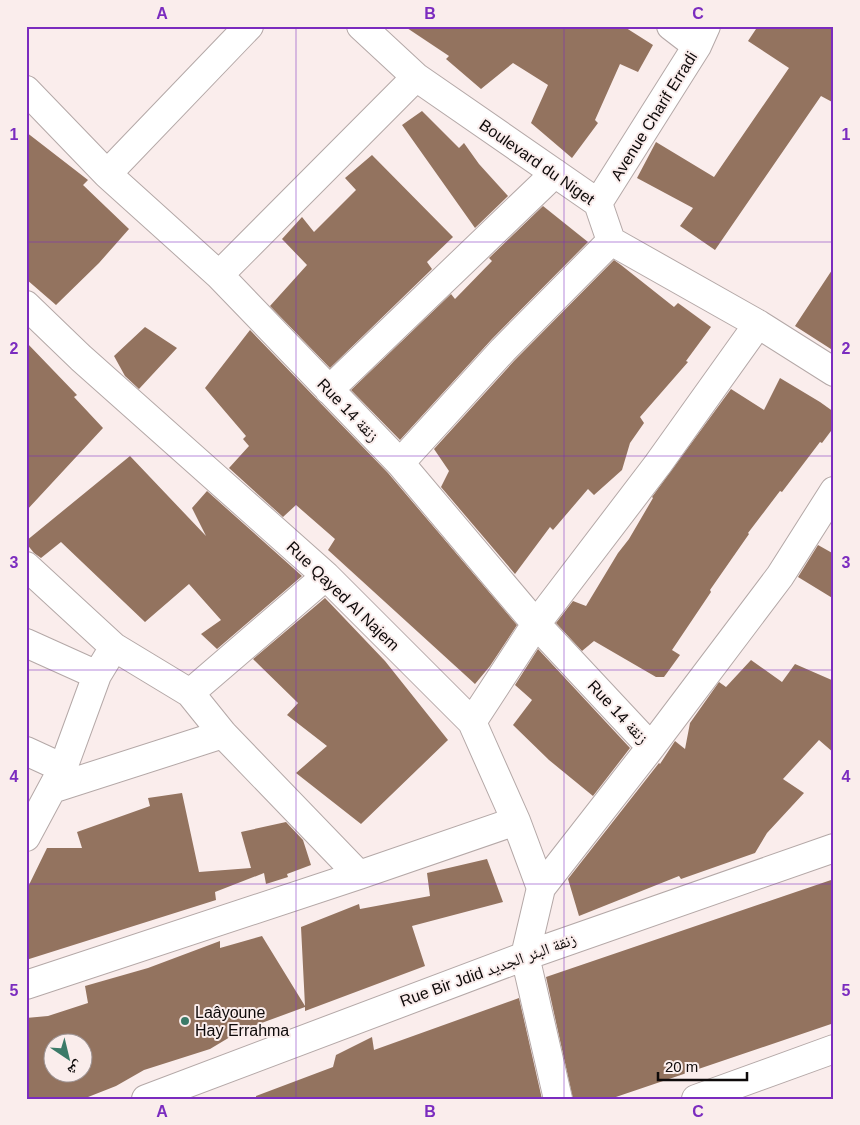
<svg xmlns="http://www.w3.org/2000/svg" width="860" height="1125" font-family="Helvetica,'Noto Naskh Arabic',sans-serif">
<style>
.building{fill:#93735f;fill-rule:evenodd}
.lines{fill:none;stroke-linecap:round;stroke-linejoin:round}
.minor-casing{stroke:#b4a8a7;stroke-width:30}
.minor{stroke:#fff;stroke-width:28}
.grid{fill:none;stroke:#7b2cbf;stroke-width:1;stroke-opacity:0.55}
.poi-dot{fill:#3b7a68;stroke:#faedec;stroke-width:2}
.labels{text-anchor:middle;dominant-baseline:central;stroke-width:4;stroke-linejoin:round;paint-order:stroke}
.street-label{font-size:16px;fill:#0e0a0a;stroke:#faedec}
.poi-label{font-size:16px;fill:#0e0a0a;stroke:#faedec;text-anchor:start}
.neatline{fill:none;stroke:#7b2cbf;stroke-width:2}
.grid-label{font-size:16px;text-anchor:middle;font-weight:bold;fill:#7b2cbf}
</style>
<rect width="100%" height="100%" fill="#faedec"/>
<path class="building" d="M404,26H623L653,45L638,72L620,64L595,120L598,123L572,158L531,123L548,85L513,63L481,89L446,59L449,56Z
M758,26H834V103L821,96L715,250L680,226L693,208L637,178L656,142L714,177L789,68L748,41Z
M422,111L459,148L464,143L479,164L508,196L475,228L402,125Z
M26,132L88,180L83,185L129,229L99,263L56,305L26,279Z
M372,155L453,237L427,262L432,269L330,368L270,306L307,265L282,239L302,217L314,232L356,190L345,178Z
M543,206L588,242L492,339L400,440L351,390L451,294L455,299L492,261L489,258Z
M614,260L621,265L674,307L678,303L711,327L686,361L688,362L640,417L644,423L630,443L622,470L594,495L588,489L553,530L550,527L515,574L441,487L449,471L434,449L514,361Z
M834,267V351L795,326Z
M145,327L177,348L139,389L125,376L114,356Z
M250,330L388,473L517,625L490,666L475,684L328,550L335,539L296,505L283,517L229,468L249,446L243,439L246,436L205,388Z
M26,342L77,395L74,397L103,428L26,511Z
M780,378L820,402L834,412V427L822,443L820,442L782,492L780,491L748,533L749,534L710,590L711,592L672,650L680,655L664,677H656L594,641L582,651L556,623L573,601L586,606L618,553L629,539L653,498L652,497L731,389L764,410Z
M130,456L206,536L192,508L207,491L302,576L217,649L201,634L221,620L189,584L145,622L61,542L41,558L34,553L26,543V541Z
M818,545L834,554V599L798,577Z
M325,598L385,661L448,740L361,824L296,773L327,746L287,715L298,703L253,659Z
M538,649L630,748L593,796L549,760L513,725L532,700L515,685Z
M751,660L782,682L795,664L834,681V753L819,740L783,779L804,793L767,833L755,853L681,879L679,876L579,916L568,879L659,763L660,764L675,741L685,749L690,723L719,682L726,687Z
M182,793L199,872L251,868L241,832L286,822L303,840L311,865L287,874L288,877L266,884L264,873L215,892L216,900L26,960V891L47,848H82L77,832L150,806L148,798Z
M487,859L503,902L412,926L425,966L305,1011V1007L240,1031L210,1049L144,1070L116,1086L83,1099H26V1018L48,1016L88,1003L85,986L148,968L220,941V948L262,936L305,1006L301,927L359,904L360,909L430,896L427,873ZM52,1042H82V1072H52Z
M834,879V1023L610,1099H573L546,977Z
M519,998L542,1099H256V1096L333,1067L336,1055L372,1037L374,1050Z"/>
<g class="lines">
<g class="minor-casing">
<path id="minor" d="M361,26L416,77L598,203L611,241L758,324L834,372
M671,26L697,46
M26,90L107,174L219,275L400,463L536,624L651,747
M107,174L249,26
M598,203L697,46L706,26
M219,275L416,77
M26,305L81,358L326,576L472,722L516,821L541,888L525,956L558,1099
M329,390L555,173
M400,463L503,350L611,241
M26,566L114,647L190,693L223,734L359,875
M26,643L97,675
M190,693L326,576
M472,722L536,624L658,464L758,324
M26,751L63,768
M52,789L223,734
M26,837L63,768L97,675L114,647
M541,888L651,747L780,576L834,491
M26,985L359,875L516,821
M146,1099L525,956L834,848
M696,1099L834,1049"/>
</g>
<use href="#minor" class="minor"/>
</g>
<path class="grid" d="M296,26V1099M564,26V1099M26,242H834M26,456H834M26,670H834M26,884H834"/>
<circle class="poi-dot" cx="185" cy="1021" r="5"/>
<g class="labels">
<g class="street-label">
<text transform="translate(654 116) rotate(-58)">Avenue Charif Erradi</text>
<text transform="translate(537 162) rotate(35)">Boulevard du Niget</text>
<text transform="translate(348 410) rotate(46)">Rue 14 زنقة</text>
<text transform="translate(343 596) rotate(44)">Rue Qayed Al Najem</text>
<text transform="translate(618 712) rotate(47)">Rue 14 زنقة</text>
<text transform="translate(488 970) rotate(-20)">Rue Bir Jdid زنقة البئر الجديد</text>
</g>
<g class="poi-label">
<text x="195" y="1012">Laâyoune<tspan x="195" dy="18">Hay Errahma</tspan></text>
</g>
</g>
<rect width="860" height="1125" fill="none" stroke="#faedec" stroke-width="55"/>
<g transform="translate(68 1058) rotate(145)"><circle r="24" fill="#faedec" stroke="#9c9292"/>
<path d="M0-4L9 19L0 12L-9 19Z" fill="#3b7a68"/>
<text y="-8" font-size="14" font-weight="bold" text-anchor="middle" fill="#0e0a0a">ش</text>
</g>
<path d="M658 1072v8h89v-8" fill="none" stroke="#0e0a0a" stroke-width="2.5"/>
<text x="665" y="1072" font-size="15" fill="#0e0a0a" stroke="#faedec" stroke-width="4" paint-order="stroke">20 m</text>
<rect x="28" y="28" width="804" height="1070" class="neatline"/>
<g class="grid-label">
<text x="162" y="19">A</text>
<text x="430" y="19">B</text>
<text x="698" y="19">C</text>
<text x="14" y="140">1</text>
<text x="846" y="140">1</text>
<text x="14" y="354">2</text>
<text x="846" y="354">2</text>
<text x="14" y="568">3</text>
<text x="846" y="568">3</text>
<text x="14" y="782">4</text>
<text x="846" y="782">4</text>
<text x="14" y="996">5</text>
<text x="846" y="996">5</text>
<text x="162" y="1117">A</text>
<text x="430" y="1117">B</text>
<text x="698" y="1117">C</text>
</g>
</svg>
